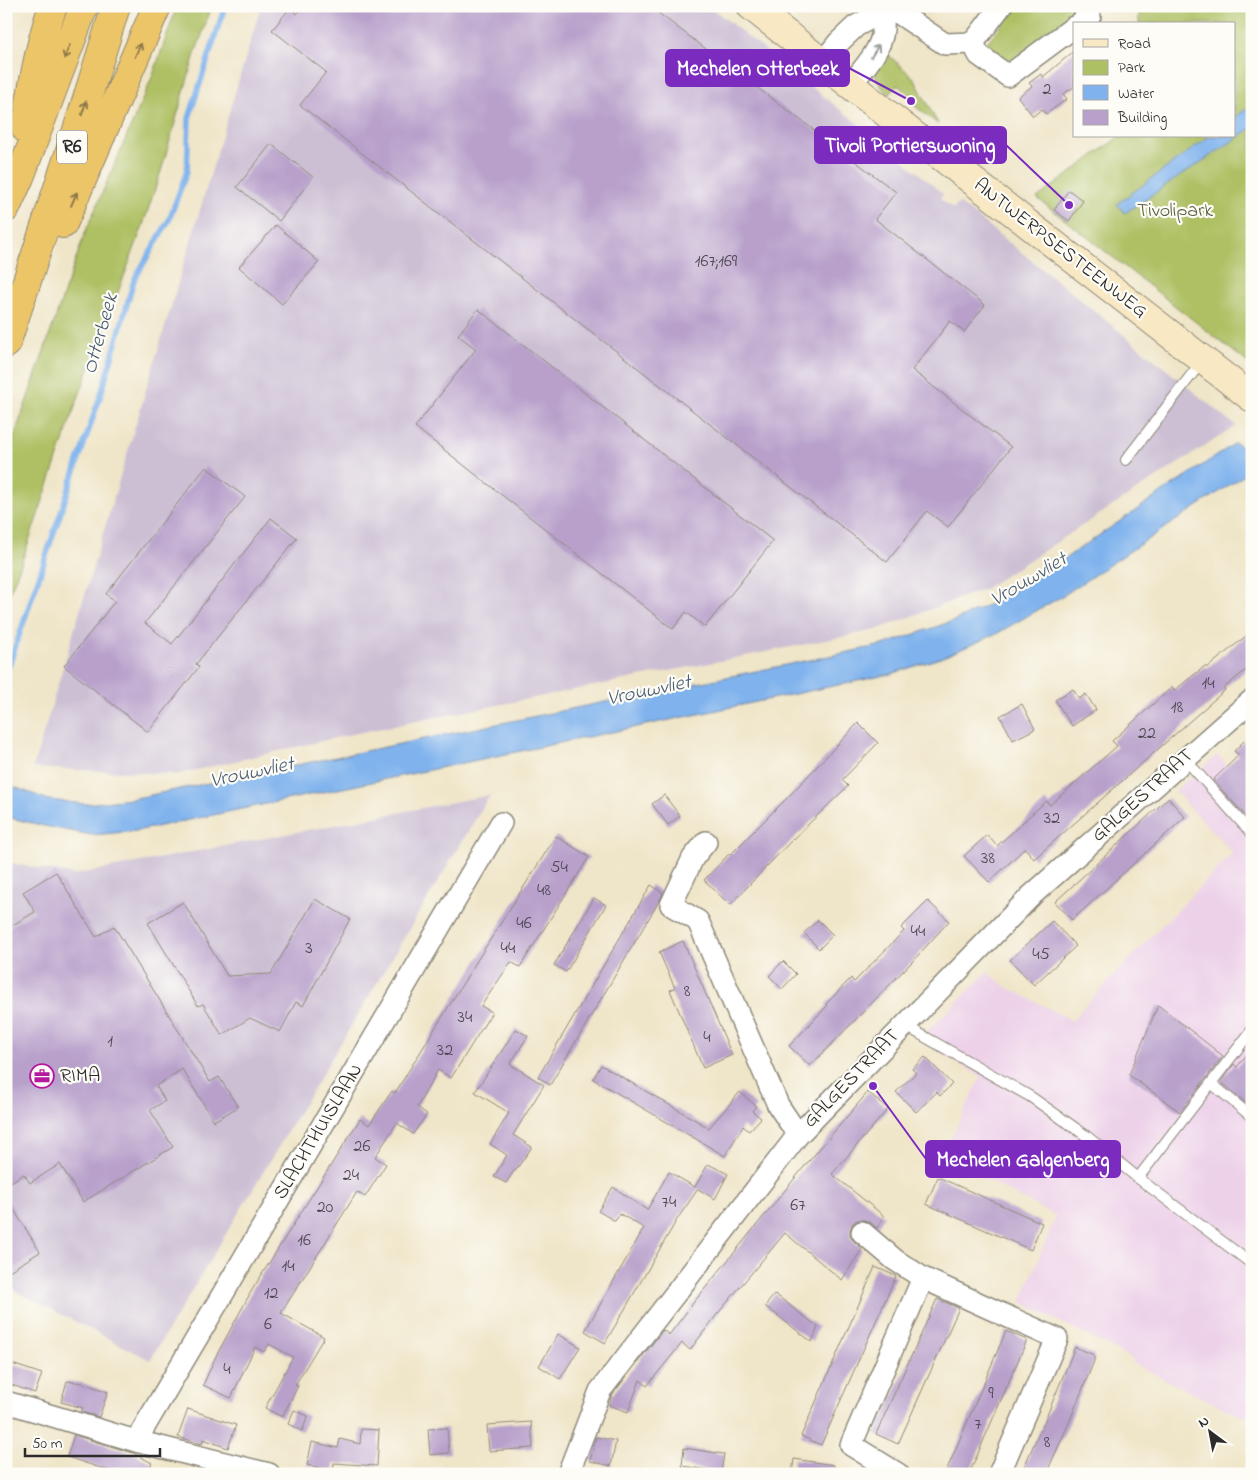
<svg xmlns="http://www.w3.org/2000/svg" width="1258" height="1480" font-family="'Indie Flower',sans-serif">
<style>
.built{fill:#edd1e9}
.industrial{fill:#ccbfd4}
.green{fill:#aec064;stroke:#6c7648}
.water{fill:#80b3ed;stroke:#566f8c}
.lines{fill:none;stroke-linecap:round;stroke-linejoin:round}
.stream{stroke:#80b3ed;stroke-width:5.5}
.building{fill:#b8a0cb}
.service-casing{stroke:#8d887a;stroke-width:12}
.minor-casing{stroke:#8d887a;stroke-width:24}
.secondary-casing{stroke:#8d887a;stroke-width:30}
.trunk-casing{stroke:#8d887a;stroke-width:30}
.motorway-casing{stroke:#8d887a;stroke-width:30}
.service{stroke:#fff;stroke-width:10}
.minor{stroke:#fff;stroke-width:21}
.secondary{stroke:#f8e8c3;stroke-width:28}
.trunk{stroke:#edc569;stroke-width:28}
.motorway{stroke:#edc569;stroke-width:28}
.oneway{stroke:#8c784a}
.oneway2{stroke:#a0a0a0}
.labels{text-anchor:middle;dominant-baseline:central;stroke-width:4.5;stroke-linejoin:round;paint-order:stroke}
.number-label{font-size:18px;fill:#4e4853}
.shield{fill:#fdfcf7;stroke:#6a6a68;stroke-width:1}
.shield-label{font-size:19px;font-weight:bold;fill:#2b2b2b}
.park-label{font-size:20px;fill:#595f3f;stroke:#fdfcf7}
.street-label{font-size:20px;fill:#2b2b2b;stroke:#fdfcf7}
.poi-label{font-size:20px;fill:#2b2b2b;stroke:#fdfcf7;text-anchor:start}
.water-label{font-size:21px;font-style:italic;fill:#495b6f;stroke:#fdfcf7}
.leader{fill:none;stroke:#7b2cbf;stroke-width:2}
.callout-dot{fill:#7b2cbf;stroke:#fdfcf7;stroke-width:2}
.callout{fill:#7b2cbf;stroke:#7b2cbf;stroke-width:2}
.callout-label{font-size:21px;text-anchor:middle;font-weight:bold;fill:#fff}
</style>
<rect width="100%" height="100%" fill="#fdfcf7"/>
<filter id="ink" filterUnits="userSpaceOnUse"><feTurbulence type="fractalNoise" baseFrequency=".02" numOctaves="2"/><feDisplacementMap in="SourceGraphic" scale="10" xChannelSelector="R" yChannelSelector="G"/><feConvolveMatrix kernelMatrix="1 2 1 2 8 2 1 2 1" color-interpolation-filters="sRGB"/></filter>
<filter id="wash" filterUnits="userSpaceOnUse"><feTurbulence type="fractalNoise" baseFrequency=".0096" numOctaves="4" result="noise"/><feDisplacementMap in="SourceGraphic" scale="20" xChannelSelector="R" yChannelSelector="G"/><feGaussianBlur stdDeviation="1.12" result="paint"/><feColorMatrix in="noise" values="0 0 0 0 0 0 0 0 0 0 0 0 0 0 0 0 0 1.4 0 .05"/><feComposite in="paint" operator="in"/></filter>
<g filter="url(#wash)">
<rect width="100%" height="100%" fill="#efe5c8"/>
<path class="built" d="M1217,755L1252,792V1418L1241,1416L1132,1363L1133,1359L1021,1302L1056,1216L942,1157L981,1077L919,1039L988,972L1005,986L1073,1021L1080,1011L1141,947L1233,853L1175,791Z"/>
<path class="industrial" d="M261,6H709L895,153L943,194L940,199L954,209L959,203L1036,264L1236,426L986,588L876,630L357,733L174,775L173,774L33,768Z
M490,795L150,1360L6,1286V862L74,875Z"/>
<path class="green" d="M177,6H212L194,57L161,171L141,231L77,401L20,567L6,601V460L85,233L153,75Z
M1017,6H1071L1077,13L1011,64H1007L986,49V44Z
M1139,6H1252V366L1037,198L1120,136H1234V24H1139Z
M884,51L914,78L938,124L911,103L915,98L897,85L889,95C871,78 873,70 884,51Z"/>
<path class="water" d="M1252,105V128L1125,213L1117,204L1210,136H1234V118Z
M1235,443L1252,454V470L1064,595L996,634L943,657L891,674L136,831L92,835L49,827L6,817V784L49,800L86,804L131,799L883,645L956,620L986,606L1048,570Z"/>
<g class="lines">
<path class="stream" d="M6,674L102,391L134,280L169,220L187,171L189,118L225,6"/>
</g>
<g id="blocks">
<path class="building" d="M303,6H649L896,192L875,219L985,305L964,332L950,321L912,370L1011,447L948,527L927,511L887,562L300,105L326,72L272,30L290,8L297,14Z
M1074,51V87L1063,94L1067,99L1046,114L1042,109L1033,116L1018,97L1032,86L1029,83L1041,74L1043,77Z
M271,144L313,177L279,221L237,187Z
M1069,190L1083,201L1069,221L1054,210Z
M276,225L319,262L282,304L239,267Z
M478,309L773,541L705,627L686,612L673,629L415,427L476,349L458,335Z
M206,467L245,497L145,623L172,644L271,518L297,538L196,664L199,667L148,732L64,666L115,601L106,594Z
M1252,631V665L1224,688L1225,690L1034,859L1025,848L989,882L964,856L987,835L997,846L1046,801L1050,805L1117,746L1112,741L1172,687L1175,690L1205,666L1207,668Z
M1073,689L1079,699L1086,694L1096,710L1072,726L1055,700Z
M1022,704L1035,729L1013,740L1000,716Z
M858,723L878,743L842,780L848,786L792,840L730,905L704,880L730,853L731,854L788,797Z
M1245,740L1250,745L1252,743V823L1213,780L1239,755L1234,751Z
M664,795L680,816L668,825L652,804Z
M1168,798L1185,817L1072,920L1055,902Z
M556,836L589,857L520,967L511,962L481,1006L492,1012L451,1078L438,1070L417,1107L427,1114L413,1134L397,1123L375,1157L386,1164L365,1197L357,1192L281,1313L324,1337L295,1385L298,1386L282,1417L265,1408L293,1357L269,1344L264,1352L255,1347L231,1398L203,1385L216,1356L252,1290L360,1119L369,1125L392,1091L395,1093L478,959Z
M56,872L96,937L114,926L210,1082L219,1077L238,1107L214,1121L182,1069L156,1086L165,1101L150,1110L173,1147L83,1202L60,1164L30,1183L24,1174L6,1185V929L35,912L23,892Z
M651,885L663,893L661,898L550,1085L538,1077Z
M594,898L606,905L566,972L554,965Z
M315,899L350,919L303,1006L296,1002L280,1032L250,1018L222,1035L203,1004L198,1006L148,923L183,902L227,976L271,974Z
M928,901L949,921L912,962L810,1066L789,1046L827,1006L826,1004L851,978L854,982L904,931L901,928Z
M818,920L833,935L819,949L804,933Z
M1052,921L1076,946L1034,985L1010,960Z
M683,941L732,1055L703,1068L670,990L675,988L659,952Z
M783,961L796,974L782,989L769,976Z
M1158,1005L1223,1056L1180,1112L1129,1075Z
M516,1029L528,1036L510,1064L544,1085L513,1135L532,1147L515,1171H514L506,1183L494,1177L507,1155L490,1144L509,1113L475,1092Z
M1252,1048V1108L1221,1082L1234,1064L1237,1067Z
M925,1057L952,1084L940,1096L937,1092L916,1112L896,1092L916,1073L912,1069Z
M601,1065L709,1128L740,1092L756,1106L752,1111L761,1118L749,1131L743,1126L725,1156L593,1079Z
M868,1092L888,1109L832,1174L884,1216L877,1228L870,1222L864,1220H857L852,1224L850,1230V1237L862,1249L842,1280L785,1233L715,1317L690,1350L682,1343L647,1386L640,1380L628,1412L609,1405L612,1395L663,1330L669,1335L694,1302L804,1167Z
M708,1164L728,1174L715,1199L698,1189L678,1218L605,1343L585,1331L644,1228L620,1214L615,1221L598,1211L613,1187L647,1210L669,1172L695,1187Z
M938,1177L1042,1223L1031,1250L926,1204Z
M6,1197L40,1252L6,1273Z
M875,1267L896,1276L821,1445L801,1436Z
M775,1294L818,1327L812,1342L765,1306Z
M937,1299L959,1308L898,1444L876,1434Z
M1006,1331L1027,1340L969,1474H945Z
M558,1334L580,1347L560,1379L539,1366Z
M1075,1347L1094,1355V1361L1068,1425L1046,1474H1021L1040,1430H1041Z
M6,1362L42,1374L35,1393L6,1383Z
M67,1381L83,1383L108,1392L99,1417L81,1412L83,1408L61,1402Z
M188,1409L236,1425L228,1448L203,1439L202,1444L178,1437Z
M294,1410L308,1416L302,1431L288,1424Z
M531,1422L533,1448L489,1451L487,1425Z
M447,1428L449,1453L430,1455L428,1429Z
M361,1429L379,1430L377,1466L334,1463L333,1471L307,1465L312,1442L338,1448L340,1439L360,1444Z
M74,1435L133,1453L152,1463L146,1474H119L67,1457Z
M596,1437L616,1441L611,1466L590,1461Z
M684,1448L724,1454L721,1472L682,1466Z
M794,1459L834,1465V1474H792Z"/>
</g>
</g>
<g filter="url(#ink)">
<use href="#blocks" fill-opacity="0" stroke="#8d887a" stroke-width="1"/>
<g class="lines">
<g class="service-casing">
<path id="service" d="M1126,460L1202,361
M1185,759L1252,834
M904,1025L1031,1097L1085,1135L1138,1178L1252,1264
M1211,1083L1252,1117
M1138,1178L1252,1030"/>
</g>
<g class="minor-casing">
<path id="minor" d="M888,6L945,44L973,43L1001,6
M1079,24L1090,16L1083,6
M973,43L979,55L1008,76L1074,27
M822,63L838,43L856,26L882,12
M851,84C863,69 881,51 883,30C884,21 881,14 884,6
M706,842L693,858L671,905L698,921L778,1105L798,1135
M862,1232L895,1260L923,1278L1057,1339L999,1474
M6,1402L136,1441L269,1474
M136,1441L501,823
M568,1474L600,1391L798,1135L1032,895L1252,700
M898,1474L851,1445L923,1278"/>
</g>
<g class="secondary-casing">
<path id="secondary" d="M751,6L929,147L1252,398"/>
</g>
<g class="trunk-casing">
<path id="trunk" d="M63,224L157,6
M6,344L82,115L116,6"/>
</g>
<g class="motorway-casing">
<path id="motorway" d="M26,129C32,87 39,46 53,6
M6,208L20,177L84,6"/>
</g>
<use href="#service" class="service"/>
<use href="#minor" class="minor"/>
<use href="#secondary" class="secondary"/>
<use href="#trunk" class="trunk"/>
<use href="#motorway" class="motorway"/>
</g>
<defs><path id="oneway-shaft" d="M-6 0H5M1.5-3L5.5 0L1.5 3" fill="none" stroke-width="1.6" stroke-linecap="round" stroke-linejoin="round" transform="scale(1.25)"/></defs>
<g class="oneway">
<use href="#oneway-shaft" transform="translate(138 50) rotate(-66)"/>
<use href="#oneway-shaft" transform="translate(67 52) rotate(111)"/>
<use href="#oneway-shaft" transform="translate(84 108) rotate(-73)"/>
<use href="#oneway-shaft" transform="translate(74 199) rotate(-67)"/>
</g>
<use class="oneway2" href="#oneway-shaft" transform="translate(875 51) rotate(-58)"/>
</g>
<defs>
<g id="office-ring" transform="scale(1.25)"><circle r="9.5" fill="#fdfcf7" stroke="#b5179e" stroke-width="1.5"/><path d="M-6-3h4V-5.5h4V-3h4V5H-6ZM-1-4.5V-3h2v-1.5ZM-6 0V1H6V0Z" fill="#b5179e"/></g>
</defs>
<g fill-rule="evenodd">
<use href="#office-ring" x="42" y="1076"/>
</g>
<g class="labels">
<g class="number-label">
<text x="1047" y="90">2</text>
<text x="716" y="262">167;169</text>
<text x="1208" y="684">14</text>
<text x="1177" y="708">18</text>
<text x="1147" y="734">22</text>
<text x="1052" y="819">32</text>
<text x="988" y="859">38</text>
<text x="559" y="868">54</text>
<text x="544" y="891">48</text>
<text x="524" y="924">46</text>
<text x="918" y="932">44</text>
<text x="309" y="949">3</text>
<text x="508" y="949">44</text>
<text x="1041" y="955">45</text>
<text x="687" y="992">8</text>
<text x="465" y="1018">34</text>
<text x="707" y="1038">4</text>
<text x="110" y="1042">1</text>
<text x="445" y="1051">32</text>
<text x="362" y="1147">26</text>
<text x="351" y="1176">24</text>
<text x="669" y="1203">74</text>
<text x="798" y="1206">67</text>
<text x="325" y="1208">20</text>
<text x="304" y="1241">16</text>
<text x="288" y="1267">14</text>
<text x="271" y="1294">12</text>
<text x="268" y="1325">6</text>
<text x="227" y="1370">4</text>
<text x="991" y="1394">9</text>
<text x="978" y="1425">7</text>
<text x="1047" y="1443">8</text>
</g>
<rect class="shield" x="57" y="130.5" width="30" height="33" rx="4"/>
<g class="shield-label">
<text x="72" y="147">R6</text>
</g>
<g class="park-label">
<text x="1175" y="211">Tivolipark</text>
</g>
<g class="street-label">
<text transform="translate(1060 249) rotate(38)">ANTWERPSESTEENWEG</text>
<text transform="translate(1143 796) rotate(-42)">GALGESTRAAT</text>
<text transform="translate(852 1079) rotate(-46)">GALGESTRAAT</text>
<text transform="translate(319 1132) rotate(-59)">SLACHTHUISLAAN</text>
</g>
<g class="poi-label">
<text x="60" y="1076">RIMA</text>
</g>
<g class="water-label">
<text transform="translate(101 334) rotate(-74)">Otterbeek</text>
<text transform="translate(1029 580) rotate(-31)">Vrouwvliet</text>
<text transform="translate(649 691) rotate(-12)">Vrouwvliet</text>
<text transform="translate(252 773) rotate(-12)">Vrouwvliet</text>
</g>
</g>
<path class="leader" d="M911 101L849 68M1069 205L1006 145M873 1086L926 1159"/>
<g class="callout-dot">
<circle cx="911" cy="101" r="5"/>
<circle cx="1069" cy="205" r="5"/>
<circle cx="873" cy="1086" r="5"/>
</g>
<g class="callout">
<rect x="666" y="50" width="183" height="36" rx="5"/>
<rect x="815" y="127" width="191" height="36" rx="5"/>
<rect x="926" y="1141" width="194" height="36" rx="5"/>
</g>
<g class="callout-label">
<text x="758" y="75">Mechelen Otterbeek</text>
<text x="910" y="152">Tivoli Portierswoning</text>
<text x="1023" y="1166">Mechelen Galgenberg</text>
</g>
<rect width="1258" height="1480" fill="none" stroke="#fdfcf7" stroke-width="25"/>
<rect x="1073" y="22" width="162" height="115" fill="#fdfcf7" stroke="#a9a8a5"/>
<rect x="1083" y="39" width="25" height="8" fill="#f8e8c3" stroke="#a9a8a5"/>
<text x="1118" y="48" font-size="15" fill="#2b2b2b">Road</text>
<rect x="1083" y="60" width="25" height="15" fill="#aec064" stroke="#a9a8a5"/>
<text x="1118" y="72" font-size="15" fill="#2b2b2b">Park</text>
<rect x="1083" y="85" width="25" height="15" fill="#80b3ed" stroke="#a9a8a5"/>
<text x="1118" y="98" font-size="15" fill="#2b2b2b">Water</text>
<rect x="1083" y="110" width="25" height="15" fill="#b8a0cb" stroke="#a9a8a5"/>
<text x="1118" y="122" font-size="15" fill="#2b2b2b">Building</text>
<g transform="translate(1210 1432) rotate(328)" stroke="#fdfcf7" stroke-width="4" paint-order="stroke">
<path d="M0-4L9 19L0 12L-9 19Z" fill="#2b2b2b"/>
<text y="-8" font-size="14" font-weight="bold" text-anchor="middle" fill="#2b2b2b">N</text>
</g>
<path d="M25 1448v8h135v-8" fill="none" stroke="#2b2b2b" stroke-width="2.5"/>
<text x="32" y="1448" font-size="15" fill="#2b2b2b" stroke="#fdfcf7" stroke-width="4" paint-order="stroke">50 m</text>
</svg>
